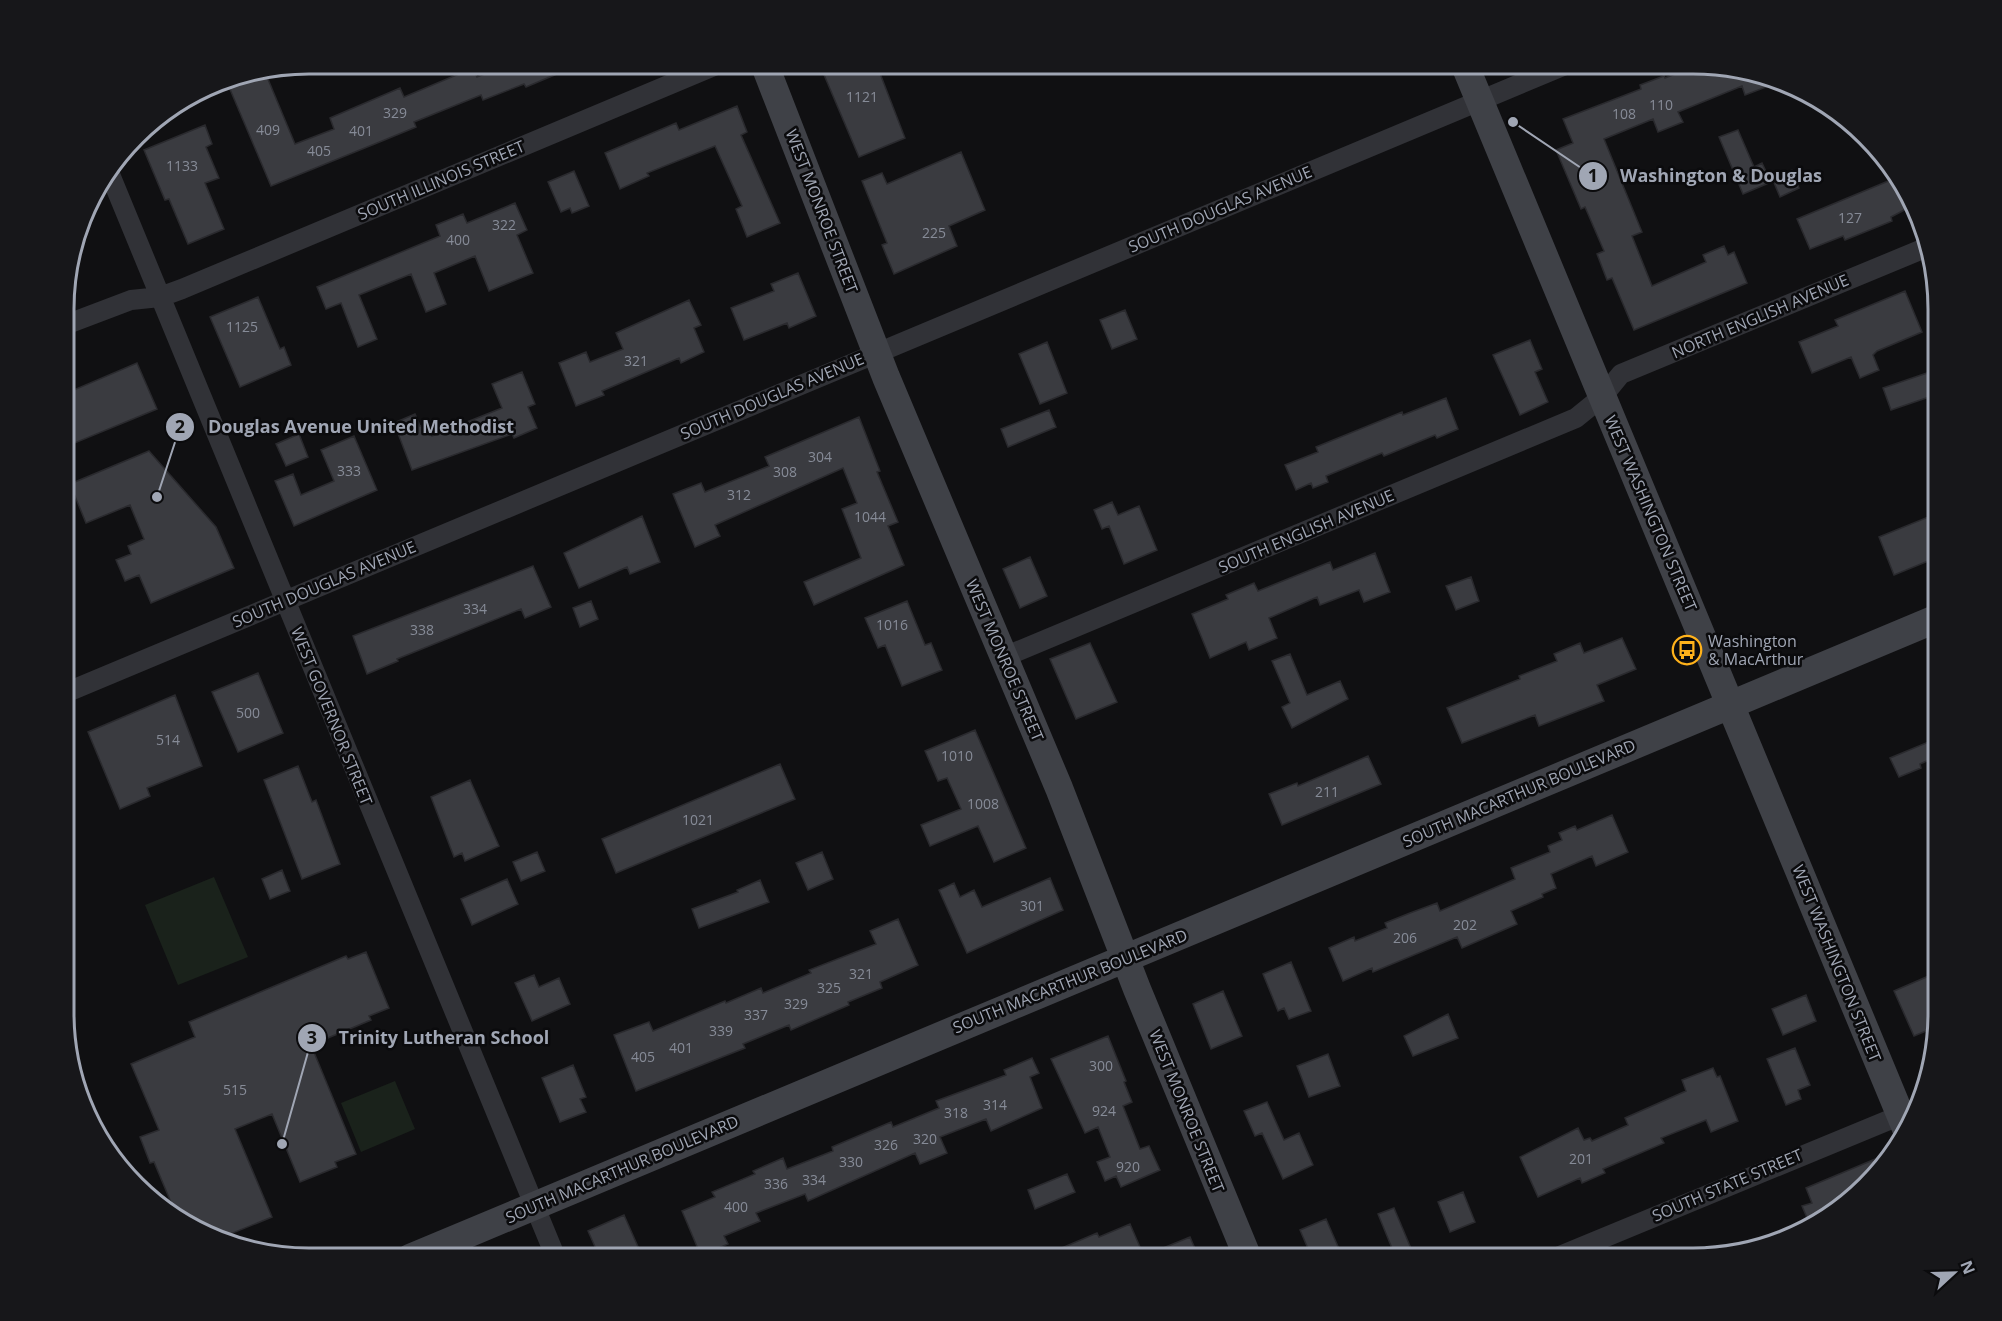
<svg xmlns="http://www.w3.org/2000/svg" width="2002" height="1321" font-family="'Open Sans',sans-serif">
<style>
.green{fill:#1a221b}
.building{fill:#3a3b40;stroke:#2a2a2e;stroke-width:1.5}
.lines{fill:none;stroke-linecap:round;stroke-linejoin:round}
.street{stroke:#313237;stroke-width:20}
.secondary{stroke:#3f4147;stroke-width:28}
.labels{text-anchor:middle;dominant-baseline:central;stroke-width:5;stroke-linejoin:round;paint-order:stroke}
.number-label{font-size:14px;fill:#868b97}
.street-label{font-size:16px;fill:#a0a6b4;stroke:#0b0b0d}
.poi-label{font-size:16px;fill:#a0a6b4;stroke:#0b0b0d;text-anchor:start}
.rim{fill:none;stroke:#a0a6b4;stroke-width:3}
.leader{fill:none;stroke:#a0a6b4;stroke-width:2}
.callout-dot{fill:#a0a6b4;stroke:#0b0b0d;stroke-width:2}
.mark-label{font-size:18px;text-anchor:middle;font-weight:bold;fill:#111}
.callout-label{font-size:18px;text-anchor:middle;font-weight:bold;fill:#a0a6b4;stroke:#0b0b0d;stroke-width:5;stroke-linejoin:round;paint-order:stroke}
</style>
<rect width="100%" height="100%" fill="#101012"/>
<path class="green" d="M214,877L248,957L178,985L145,905Z
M395,1081L415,1129L361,1152L341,1103Z"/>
<path class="building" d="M512,63H583L526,87L524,84L483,100L481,95L414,122L416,127L382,141L271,186L229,87L265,72L295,144L334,129L330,118L400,88L404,97L473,68L477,77Z
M819,63H876L905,138L859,157Z
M1700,64L1772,76L1782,81L1745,95L1742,86L1678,112L1683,122L1658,132L1653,119L1604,139L1642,232L1632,236L1652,286L1706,262L1703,255L1724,246L1728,255L1734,252L1747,283L1634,330L1612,278L1607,280L1597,254L1604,251L1585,207L1581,209L1556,150L1573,143L1563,119L1641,89L1640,85L1664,76L1665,78Z
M737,106L747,132L741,135L780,223L747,237L736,209L742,206L715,146L647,173L649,176L620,189L605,153L676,123L679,130Z
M205,125L212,144L206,147L219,178L205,183L224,229L188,244L169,199L165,200L144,150Z
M1738,130L1754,167L1762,163L1771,182L1743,194L1719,137Z
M961,152L985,210L949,226L957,246L894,274L882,245L887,243L862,181L882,173L887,184Z
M1792,170L1799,188L1780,197L1772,178Z
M574,171L589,206L572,213L570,208L561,212L548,182Z
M1898,177L1906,186L1912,206L1891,217L1892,221L1845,240L1843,236L1810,249L1797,219Z
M515,203L527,230L517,235L533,273L489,291L475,256L434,273L446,304L426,312L411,274L359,295L377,339L358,347L341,303L326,309L317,287L440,236L436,225L463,214L467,223Z
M798,273L816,316L789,328L787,323L744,340L731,308L774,291L771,284Z
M1905,291L1922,332L1877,351L1873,355L1879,370L1860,378L1851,357L1812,373L1799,342L1838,326L1835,320Z
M258,297L280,349L284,347L291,365L240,387L210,317Z
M689,300L701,325L694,328L704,352L681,363L679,358L602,391L604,395L576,406L559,363L586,352L590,362L623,349L616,333Z
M1125,310L1137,339L1112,349L1100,320Z
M1530,340L1542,369L1535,372L1548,402L1520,415L1493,355Z
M1047,342L1067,393L1040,404L1019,354Z
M137,363L157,409L65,447V399L72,396L69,392Z
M522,372L535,404L528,407L537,428L514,438L512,434L412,470L394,423L415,414L420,426L427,424L432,436L502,408L492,384Z
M1927,373L1935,395L1891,410L1883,388Z
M1446,398L1458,429L1437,438L1435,435L1384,456L1382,453L1326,476L1328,482L1313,488L1311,483L1296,490L1285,465L1318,452L1316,447L1402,412L1403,415Z
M1049,410L1056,427L1008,447L1001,429Z
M859,417L880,471L877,472L898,522L888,526L904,565L814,605L804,582L861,558L842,509L857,503L843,468L715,525L720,536L695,547L673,494L701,483L705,492L769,466L765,457Z
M299,434L308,457L286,466L276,444Z
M354,436L377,490L294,526L275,481L293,474L301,495L334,481L321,450Z
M149,451L216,527L234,568L151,603L139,575L125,581L116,560L131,554L128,546L144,539L130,505L86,523L70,484Z
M1112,502L1118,515L1139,506L1157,550L1124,564L1109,526L1102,529L1094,510Z
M1938,513V557L1894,575L1879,537Z
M642,516L660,562L630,574L627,567L579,588L564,553Z
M1375,553L1390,592L1364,602L1359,590L1320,605L1317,597L1269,618L1277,638L1249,650L1246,642L1210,658L1192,614L1228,599L1226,595L1254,583L1258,591L1330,562L1333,570Z
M1030,557L1047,596L1020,608L1003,569Z
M533,566L551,607L525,618L521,609L397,659L398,661L367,674L353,636Z
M1471,577L1479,601L1456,610L1446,586Z
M591,601L598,619L580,627L573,608Z
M907,601L925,645L931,643L942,670L902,686L885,645L878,648L865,618Z
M1622,638L1636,669L1597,685L1604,701L1539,726L1535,715L1462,743L1447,708L1520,679L1519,676L1557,661L1554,654L1580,643L1584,653Z
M1090,643L1117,702L1076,719L1050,659Z
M1290,654L1307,695L1340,681L1348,699L1292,728L1282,707L1290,703L1272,661Z
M258,673L283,733L238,752L212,692Z
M175,695L202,766L147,788L150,796L120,809L88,732Z
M975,730L1026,848L994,862L978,826L930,846L921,825L961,809L947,778L938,781L925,751Z
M1938,738V756L1920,764L1921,768L1899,777L1890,758Z
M1368,756L1381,784L1282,825L1269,794L1297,783L1298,786Z
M780,764L795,799L616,873L602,839Z
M298,766L312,802L316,800L340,864L302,879L264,780Z
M470,780L499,846L465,861L462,853L454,857L431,797Z
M1612,815L1628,852L1596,866L1592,856L1551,874L1556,888L1542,894L1543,897L1511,911L1517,924L1462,948L1457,937L1373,972L1372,968L1343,981L1329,948L1354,937L1355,941L1387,928L1385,923L1410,913L1437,903L1440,911L1515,879L1511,868L1550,852L1548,846L1562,840L1559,833L1575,826L1577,830Z
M537,852L545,871L521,881L513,862Z
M822,852L833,879L808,890L796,863Z
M282,870L290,891L270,899L262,879Z
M1050,878L1063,910L967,953L939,890L954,883L960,897L974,890L982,907Z
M507,879L518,904L472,925L461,899Z
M760,880L769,902L699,928L692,909L738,892L737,890Z
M898,919L918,965L880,982L882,988L848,1002L849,1005L791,1030L789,1025L743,1044L745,1048L636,1091L614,1035L649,1022L653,1031L725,1001L726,1003L761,988L763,993L811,973L809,970L876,944L870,931Z
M366,952L389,1008L369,1016L371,1020L311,1045L356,1154L335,1162L337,1167L300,1182L272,1114L235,1129L272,1217L218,1239L198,1229L193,1218L183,1222L178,1219L154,1162L150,1163L140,1137L159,1130L131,1064L195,1037L189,1022L346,956L348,959Z
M1291,962L1311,1011L1289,1019L1284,1008L1278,1011L1263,974Z
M1938,972V1026L1914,1036L1894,991Z
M534,975L539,987L559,978L570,1004L532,1021L515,983Z
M1223,991L1242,1036L1211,1049L1193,1004Z
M1806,995L1816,1021L1783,1035L1772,1009Z
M1448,1014L1458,1038L1413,1056L1404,1036Z
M1108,1036L1126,1081L1124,1082L1132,1102L1123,1106L1140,1149L1149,1146L1160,1170L1121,1187L1116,1176L1105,1181L1097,1162L1110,1157L1098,1127L1085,1133L1051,1059Z
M1795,1048L1810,1085L1798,1090L1801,1099L1786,1105L1767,1059Z
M1328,1054L1340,1086L1309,1097L1297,1066Z
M1032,1058L1039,1073L1030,1077L1042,1108L991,1131L986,1119L940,1137L947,1153L920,1164L915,1153L808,1201L805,1194L756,1213L760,1221L724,1236L728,1244L701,1256L682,1211L715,1197L712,1192L755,1174L753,1171L783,1158L787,1169L833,1151L832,1147L891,1122L893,1127L939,1108L936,1101L1006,1075L1004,1070Z
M573,1065L586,1097L580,1099L586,1112L560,1122L542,1078Z
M1713,1068L1717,1077L1720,1076L1738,1121L1711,1132L1706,1120L1661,1138L1664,1143L1603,1169L1605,1173L1582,1183L1580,1178L1538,1197L1520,1157L1578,1128L1584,1140L1590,1138L1592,1141L1628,1125L1625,1118L1686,1091L1682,1080Z
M1267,1102L1284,1140L1299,1133L1313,1165L1283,1179L1262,1133L1255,1136L1244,1111Z
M1892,1152L1816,1225L1811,1227L1802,1206L1812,1203L1806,1188Z
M1067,1174L1075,1192L1035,1209L1028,1190Z
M1463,1192L1475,1222L1450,1232L1438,1202Z
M1394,1208L1415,1258H1396L1378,1214Z
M624,1215L643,1258H600L588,1231Z
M1326,1219L1343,1258H1312L1300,1230Z
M1130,1224L1140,1247L1114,1258H1038L1097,1233L1099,1237Z
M1190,1237L1199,1258H1141V1257Z"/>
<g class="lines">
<path class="street" d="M109,172L556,1258
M65,325L131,300L160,297L182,289L721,63
M1004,657L1576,418L1603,396L1621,374L1925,248
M65,693L1570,63
M1555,1258L1918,1108"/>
<path class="secondary" d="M764,63L886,377L1059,788L1137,989L1248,1258
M1464,63L1907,1131
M410,1258L1938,618"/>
</g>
<defs>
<g id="bus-ring" transform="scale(1.5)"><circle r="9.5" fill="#0b0b0d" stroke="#ffb21b" stroke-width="1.5"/><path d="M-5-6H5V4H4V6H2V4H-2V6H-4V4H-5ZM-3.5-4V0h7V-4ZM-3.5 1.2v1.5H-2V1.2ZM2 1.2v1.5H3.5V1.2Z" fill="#ffb21b"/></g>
</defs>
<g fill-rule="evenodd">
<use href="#bus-ring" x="1687" y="650"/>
</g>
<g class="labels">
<g class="number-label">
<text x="862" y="96">1121</text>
<text x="1661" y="104">110</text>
<text x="395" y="112">329</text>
<text x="1624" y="113">108</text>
<text x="268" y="129">409</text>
<text x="361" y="130">401</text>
<text x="319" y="150">405</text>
<text x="182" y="165">1133</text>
<text x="1850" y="217">127</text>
<text x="504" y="224">322</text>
<text x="934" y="232">225</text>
<text x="458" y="239">400</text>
<text x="242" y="326">1125</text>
<text x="636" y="360">321</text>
<text x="820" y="456">304</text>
<text x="349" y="470">333</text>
<text x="785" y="471">308</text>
<text x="739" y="494">312</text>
<text x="870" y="516">1044</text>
<text x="475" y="608">334</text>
<text x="892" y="624">1016</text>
<text x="422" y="629">338</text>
<text x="248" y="712">500</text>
<text x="168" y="739">514</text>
<text x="957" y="755">1010</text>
<text x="1327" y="791">211</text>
<text x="983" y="803">1008</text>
<text x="698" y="819">1021</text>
<text x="1032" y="905">301</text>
<text x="1465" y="924">202</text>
<text x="1405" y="937">206</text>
<text x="861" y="973">321</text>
<text x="829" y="987">325</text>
<text x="796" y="1003">329</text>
<text x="756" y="1014">337</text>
<text x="721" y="1030">339</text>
<text x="681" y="1047">401</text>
<text x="643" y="1056">405</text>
<text x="1101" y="1065">300</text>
<text x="235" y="1089">515</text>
<text x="995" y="1104">314</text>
<text x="1104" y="1110">924</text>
<text x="956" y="1112">318</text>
<text x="925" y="1138">320</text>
<text x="886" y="1144">326</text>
<text x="1581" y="1158">201</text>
<text x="851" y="1161">330</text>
<text x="1128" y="1166">920</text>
<text x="814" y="1179">334</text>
<text x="776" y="1183">336</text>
<text x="736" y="1206">400</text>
</g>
<g class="street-label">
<text transform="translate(441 180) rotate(-23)">SOUTH ILLINOIS STREET</text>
<text transform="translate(1220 209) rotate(-23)">SOUTH DOUGLAS AVENUE</text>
<text transform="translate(822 211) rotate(69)">WEST MONROE STREET</text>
<text transform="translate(1760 316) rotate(-23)">NORTH ENGLISH AVENUE</text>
<text transform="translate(772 396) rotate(-23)">SOUTH DOUGLAS AVENUE</text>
<text transform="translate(1651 513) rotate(67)">WEST WASHINGTON STREET</text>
<text transform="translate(1306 531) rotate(-23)">SOUTH ENGLISH AVENUE</text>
<text transform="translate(324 584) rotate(-23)">SOUTH DOUGLAS AVENUE</text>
<text transform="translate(1005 660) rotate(67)">WEST MONROE STREET</text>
<text transform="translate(332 716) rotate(68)">WEST GOVERNOR STREET</text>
<text transform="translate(1519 793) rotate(-23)">SOUTH MACARTHUR BOULEVARD</text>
<text transform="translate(1837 963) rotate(68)">WEST WASHINGTON STREET</text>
<text transform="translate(1070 981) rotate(-22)">SOUTH MACARTHUR BOULEVARD</text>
<text transform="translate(1187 1111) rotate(68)">WEST MONROE STREET</text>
<text transform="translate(622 1169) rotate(-23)">SOUTH MACARTHUR BOULEVARD</text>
<text transform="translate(1727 1185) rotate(-23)">SOUTH STATE STREET</text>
</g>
<g class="poi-label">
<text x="1708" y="641">Washington<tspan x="1708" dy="18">&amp; MacArthur</tspan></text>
</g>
</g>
<path d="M0 0H2002V1321H0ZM309 74H1693A235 235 0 0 1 1928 309V1013A235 235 0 0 1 1693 1248H309A235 235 0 0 1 74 1013V309A235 235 0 0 1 309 74Z" fill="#17171a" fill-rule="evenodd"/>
<path class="rim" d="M309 74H1693A235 235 0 0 1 1928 309V1013A235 235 0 0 1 1693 1248H309A235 235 0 0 1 74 1013V309A235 235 0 0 1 309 74Z"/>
<path class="leader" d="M1513 122L1593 176M157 497L180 427M282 1144L312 1038"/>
<g class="callout-dot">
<circle cx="1513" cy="122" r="6"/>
<circle cx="157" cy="497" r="6"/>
<circle cx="282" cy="1144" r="6"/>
<circle cx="1593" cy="176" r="15"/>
<circle cx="180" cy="427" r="15"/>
<circle cx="312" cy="1038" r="15"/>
</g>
<g class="mark-label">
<text x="1593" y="182">1</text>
<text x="180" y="433">2</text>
<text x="312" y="1044">3</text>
</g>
<g class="callout-label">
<text x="1721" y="182">Washington &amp; Douglas</text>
<text x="361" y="433">Douglas Avenue United Methodist</text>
<text x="444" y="1044">Trinity Lutheran School</text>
</g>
<g transform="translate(1954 1273) rotate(68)" stroke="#0b0b0d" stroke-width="4.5" paint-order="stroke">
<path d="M0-4.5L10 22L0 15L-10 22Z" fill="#a0a6b4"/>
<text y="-9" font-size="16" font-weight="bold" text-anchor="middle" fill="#a0a6b4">N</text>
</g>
</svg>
